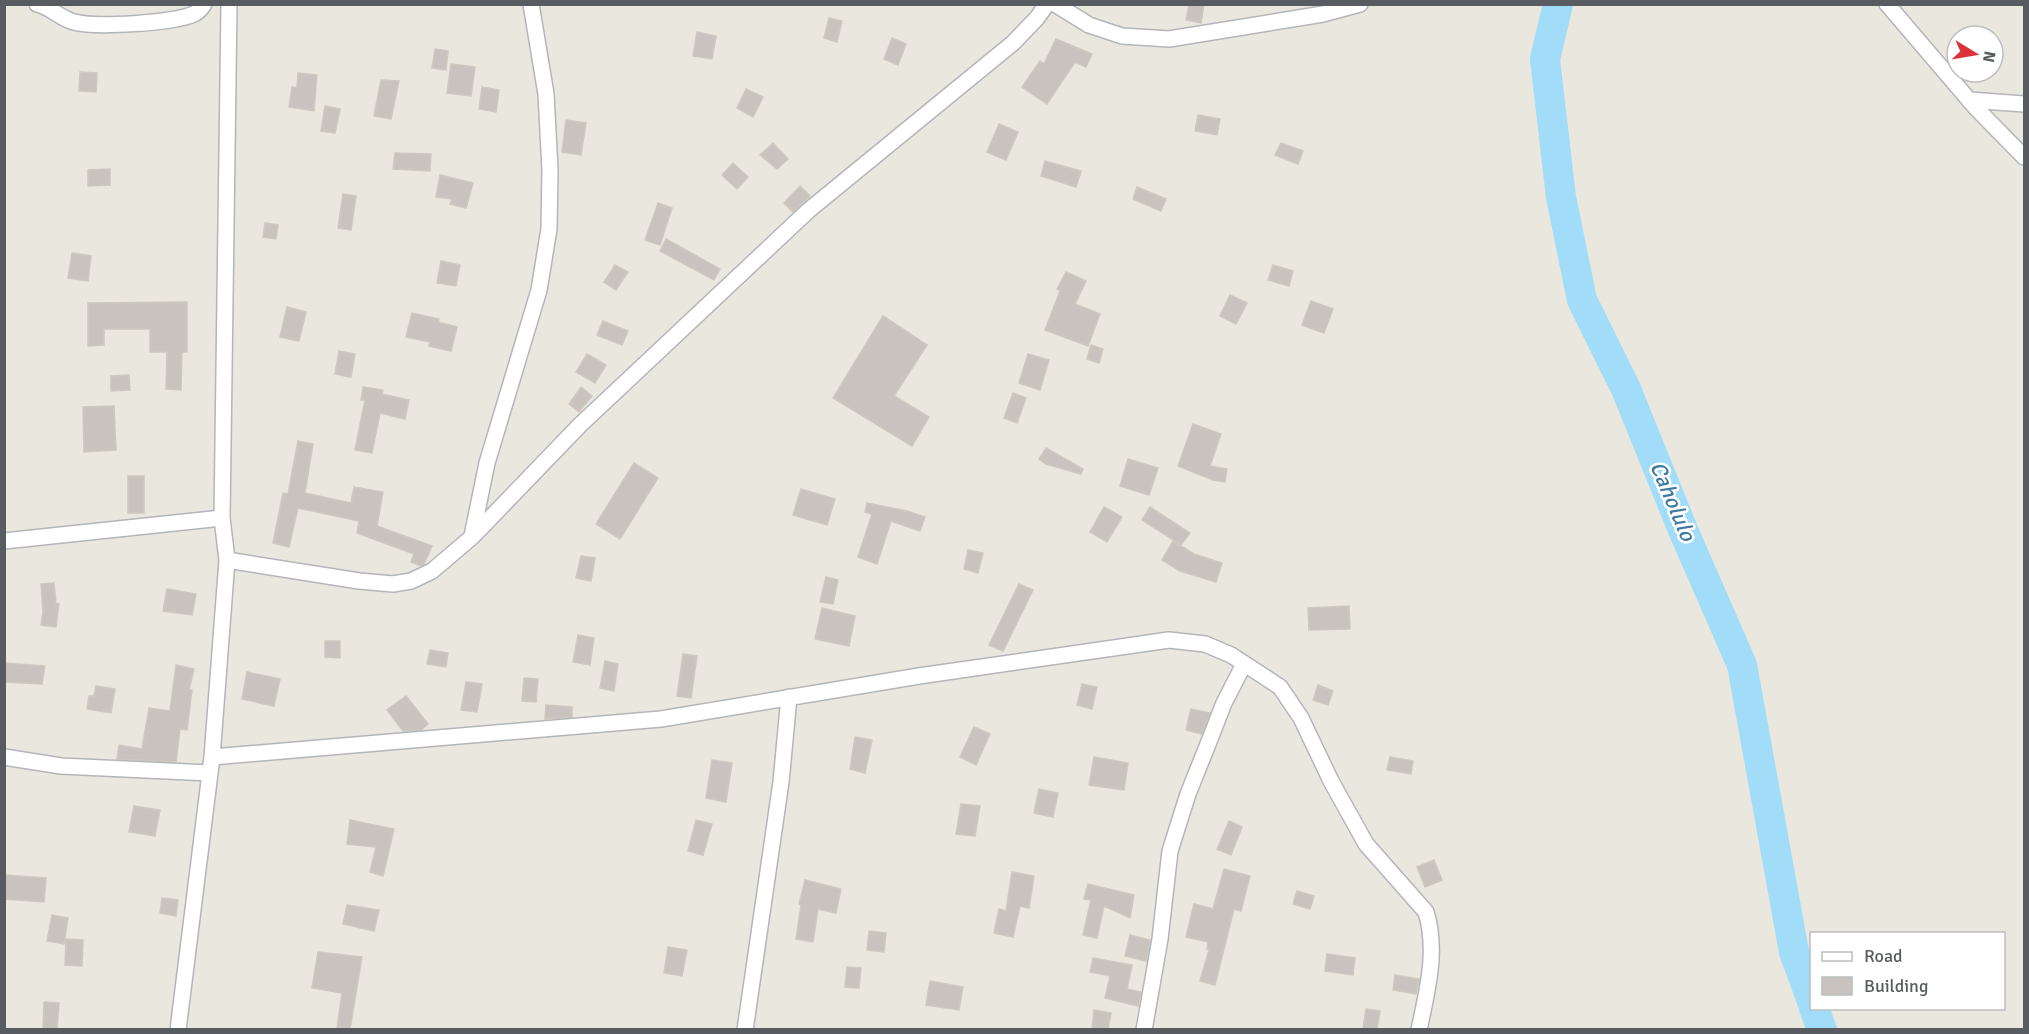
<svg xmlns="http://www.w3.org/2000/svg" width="2029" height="1034" font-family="Signika,sans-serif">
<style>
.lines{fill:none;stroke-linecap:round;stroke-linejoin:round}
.river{stroke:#a1ddf9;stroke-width:30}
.building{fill:#c8c3bf;stroke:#cfc8be;stroke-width:1.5}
.minor-casing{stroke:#b2b6ba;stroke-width:18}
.minor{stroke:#fff;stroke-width:15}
.labels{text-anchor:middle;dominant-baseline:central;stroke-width:5;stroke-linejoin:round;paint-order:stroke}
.water-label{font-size:22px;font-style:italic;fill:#3f7aa0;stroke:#fff}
</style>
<rect width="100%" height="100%" fill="#eae7df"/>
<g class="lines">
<path class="river" d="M1558,4L1545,59L1561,197L1582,300L1626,389L1683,530L1742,665L1794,952L1812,1001
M1814,1008L1822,1030"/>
</g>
<path class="building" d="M1189,4H1204L1201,23L1186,20Z
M829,18L842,21L837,42L824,38Z
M697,32L716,36L712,59L693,56Z
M892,38L906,44L898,65L884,59Z
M1056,39L1092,54L1086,67L1075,62L1047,104L1022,87L1040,61L1044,64Z
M435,49L448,51L446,70L432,68Z
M451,64L475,67L471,96L447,93Z
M80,72L97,73L96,92L79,91Z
M298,73L317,75L314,111L289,107L292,87L297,88Z
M381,80L399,81L391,119L374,116Z
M482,87L499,90L496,112L479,109Z
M746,89L763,97L753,117L737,108Z
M325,106L340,109L335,133L321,131Z
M1198,115L1220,119L1217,135L1195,131Z
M566,120L586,123L581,155L562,152Z
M999,124L1018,132L1006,160L987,152Z
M773,143L788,159L777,169L760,155Z
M1281,143L1303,151L1298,164L1275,155Z
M395,153L431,154L430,171L393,169Z
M1045,161L1081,171L1076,187L1041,176Z
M733,163L748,177L737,189L722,175Z
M110,169V185L88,186V170Z
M440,175L473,183L466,208L450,204L452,199L436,197Z
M800,186L810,196L793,212L784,203Z
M1137,187L1166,199L1161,211L1133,199Z
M343,194L356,196L351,230L338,228Z
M658,203L672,208L660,245L645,240Z
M265,223L278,225L276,239L263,237Z
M666,239L720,269L714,280L660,251Z
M72,253L91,256L88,281L68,278Z
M441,261L460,265L456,286L437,283Z
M615,265L628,272L616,290L604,282Z
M1273,265L1293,271L1289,286L1268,280Z
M1066,272L1086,281L1075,304L1100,314L1088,346L1045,330L1060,291L1057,289Z
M1230,295L1247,303L1236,324L1220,316Z
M1311,301L1333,309L1324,333L1302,325Z
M187,302V352H182L181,390L166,389L167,352H150V329H104V345L88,346V303Z
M287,307L306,312L299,341L280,337Z
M412,313L439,319L438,322L457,327L451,351L429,346L430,342L406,337Z
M883,316L927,345L894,396L929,417L912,446L833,398Z
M603,321L628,331L622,345L597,335Z
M1091,345L1103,349L1099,363L1087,359Z
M339,351L355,354L351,377L335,374Z
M587,354L606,365L595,383L576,372Z
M1028,354L1049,360L1040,390L1019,383Z
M129,375L130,390L111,391V376Z
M363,387L383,390L382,394L409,400L405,419L380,413L372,453L355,450L365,400H361Z
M581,387L592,396L579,412L569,404Z
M1013,393L1026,398L1017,423L1004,418Z
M114,406L116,450L84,452L83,407Z
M1193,424L1221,434L1210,466L1227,469L1225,482L1213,480L1178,466Z
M298,441L313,444L305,493L351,503L354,487L383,492L377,526L432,546L424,564L421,566L411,562L414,554L357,533L359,521L298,508L289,547L273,543L283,493L288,494Z
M1046,448L1083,469L1081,474L1046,464L1039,459Z
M1128,459L1158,468L1149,495L1120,486Z
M634,463L658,478L620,539L596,524Z
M128,476H144V513H128Z
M801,489L835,499L827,525L793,515Z
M867,503L907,511L925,517L920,531L891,521L877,564L858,557L872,514L865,512Z
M1104,507L1122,517L1107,542L1090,532Z
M1150,507L1190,533L1181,545L1142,520Z
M1173,541L1194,554L1222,563L1216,582L1180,571L1162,560Z
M968,550L983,553L978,573L964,569Z
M581,556L595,558L591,581L576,578Z
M826,577L838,580L833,604L820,602Z
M54,583L56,603L59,604L56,627L41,625L43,612L41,584Z
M1019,584L1033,590L1003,651L989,645Z
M167,589L196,594L192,615L163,611Z
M1349,606L1350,629L1309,630L1308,608Z
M822,608L855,616L849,646L815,639Z
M578,635L594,638L590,665L573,662Z
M325,641H340V658L325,657Z
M430,650L448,653L446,667L427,664Z
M683,654L697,656L691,698L677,696Z
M605,661L618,664L614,691L600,688Z
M4,663L45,666L42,684L4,682Z
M176,665L194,669L189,690H192L187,730L180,729L176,762L117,759L119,745L142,749L149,708L170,711Z
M247,672L280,679L274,706L242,699Z
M524,678L538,679L536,702L522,701Z
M466,682L482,684L477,712L461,710Z
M1082,684L1097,687L1092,709L1077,705Z
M1318,685L1333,691L1328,705L1313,700Z
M96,686L115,689L111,713L87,709L89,696H94Z
M406,696L428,724L421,730L403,731L387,710Z
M546,705L572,707V717L545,719Z
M1191,709L1210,713L1202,734L1186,730Z
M974,727L990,734L976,765L960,757Z
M855,737L872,740L865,773L850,769Z
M1094,757L1128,763L1124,790L1089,785Z
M1390,757L1413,761L1411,774L1387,770Z
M712,760L732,763L726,802L706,798Z
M1039,789L1058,793L1053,817L1034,813Z
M961,804L980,806L975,836L956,834Z
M134,806L160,810L155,836L129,832Z
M350,820L394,829L383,876L370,872L376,847L347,844Z
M696,820L712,824L703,855L688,851Z
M1229,821L1242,827L1231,855L1217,849Z
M1434,860L1442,880L1425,887L1417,867Z
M1224,869L1250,876L1241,911L1234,909L1215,985L1200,981L1209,950L1207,949L1208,942L1186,937L1194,904L1213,909Z
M1012,872L1034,876L1029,908L1020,906L1013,937L994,933L999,909L1006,911Z
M4,875L46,878L44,902L4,899Z
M805,880L841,889L836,913L818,909L813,942L796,939L801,905L799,904Z
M1088,884L1134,895L1130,918L1104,906L1097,938L1083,935L1091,900L1084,899Z
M1297,891L1314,896L1310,909L1293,904Z
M162,898L178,900L176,916L160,913Z
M347,905L379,910L374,931L343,924Z
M52,915L68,918L64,944L47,941Z
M869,931L886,933L884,952L867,950Z
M1130,935L1150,940L1146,961L1125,956Z
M66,939L83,940L82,966L65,965Z
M668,947L687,950L682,976L664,973Z
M318,952L362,957L350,1029L337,1028L342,993L312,988Z
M1327,954L1355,958L1353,975L1325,971Z
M1093,958L1132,965L1127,989L1141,992L1138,1006L1105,998L1110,976L1090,972Z
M847,967L861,968L859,988L845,987Z
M1395,975L1419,979L1416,994L1393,990Z
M930,981L963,987L959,1010L926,1005Z
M44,1002L59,1003L57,1029H43Z
M1366,1009L1380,1011L1377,1029H1363Z
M1094,1010L1111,1013L1108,1029H1092Z"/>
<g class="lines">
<g class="minor-casing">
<path id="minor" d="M37,4C51,7 61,19 74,22C96,28 173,23 194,14C198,12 201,9 204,4
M1055,4L1089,25L1122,36L1169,39L1323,14L1360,4
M1887,4L1975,107L2024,157
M1969,100L2024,104
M472,536L487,463L539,290L549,229L550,170L546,94L531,4
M4,541L222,518
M227,560L359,581L393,584L411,581L432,571L472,537L580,425L809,210L1013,43L1037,18L1047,4
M4,757L61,766L210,773
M212,757L661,719L919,676L1169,640L1205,644L1231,655L1280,687L1301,718L1331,781L1366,844L1426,912C1438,951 1427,991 1419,1030
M178,1030L212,757L227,560L222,518L229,4
M745,1030L781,782L789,697
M1144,1030L1160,939L1170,851L1188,794L1210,739L1224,703L1244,664"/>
</g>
<use href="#minor" class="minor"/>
</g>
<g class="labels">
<g class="water-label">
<text transform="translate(1673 501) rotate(67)">Caholulo</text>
</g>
</g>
<rect width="2029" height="1034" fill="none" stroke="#585c60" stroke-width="12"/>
<rect x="1810" y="932" width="195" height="78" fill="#ffffff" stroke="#bcbebf" stroke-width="1.5"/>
<rect x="1822" y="952" width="30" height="9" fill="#ffffff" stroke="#bcbebf" stroke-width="1.5"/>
<text x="1864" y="962" font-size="18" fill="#585c60">Road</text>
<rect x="1822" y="977" width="30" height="18" fill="#c8c3bf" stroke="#bcbebf" stroke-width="1.5"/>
<text x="1864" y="992" font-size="18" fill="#585c60">Building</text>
<g transform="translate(1975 54) rotate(101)"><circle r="28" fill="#ffffff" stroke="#bcbebf" stroke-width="1.5"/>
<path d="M0-4.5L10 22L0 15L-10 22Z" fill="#dc333a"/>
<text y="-9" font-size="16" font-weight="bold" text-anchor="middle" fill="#585c60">N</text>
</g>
</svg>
